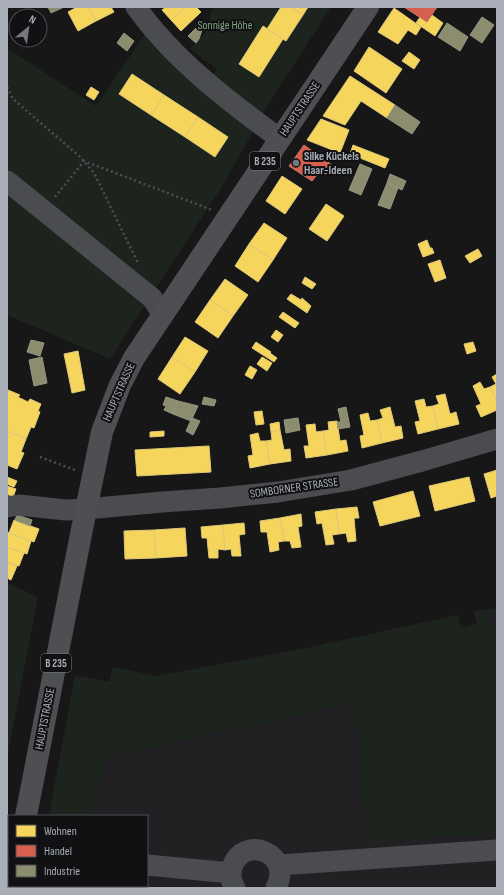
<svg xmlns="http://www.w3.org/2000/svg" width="504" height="895" font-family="'Sofia Sans Condensed',sans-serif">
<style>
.built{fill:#212123}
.green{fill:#1d241e}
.homes{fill:#f6d55c;stroke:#dfc978}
.shops{fill:#d6604d;stroke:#c8776d}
.industry{fill:#8c8c6e;stroke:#949684}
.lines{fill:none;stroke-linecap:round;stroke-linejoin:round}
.path{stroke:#4d4e52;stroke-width:2.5;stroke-dasharray:2 3;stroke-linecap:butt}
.minor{stroke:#4b4c50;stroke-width:21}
.major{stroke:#4d4f52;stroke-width:22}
.poi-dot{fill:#757880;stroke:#111113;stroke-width:1.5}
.labels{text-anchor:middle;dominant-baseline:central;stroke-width:4;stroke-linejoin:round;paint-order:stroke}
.shield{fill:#111113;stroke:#7b7e86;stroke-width:1}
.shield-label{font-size:11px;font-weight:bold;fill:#a8adb8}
.park-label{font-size:12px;fill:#7fa381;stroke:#111113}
.street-label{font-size:12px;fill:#a8adb8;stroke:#111113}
.poi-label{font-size:12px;font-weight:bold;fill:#a8adb8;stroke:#111113;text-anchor:start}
</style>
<rect width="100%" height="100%" fill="#171717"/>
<path class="built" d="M497,608V888H36V886H147V816H49L75,675L109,682L113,667L156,676L306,648L458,615L461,628L477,624L474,612Z"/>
<path class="green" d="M213,7H331L269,103L223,185L110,359L7,315V48L96,106L145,34L204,90L217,69L190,49L205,33Z
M7,583L38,597L7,758Z
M488,609L497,653V833L372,842L371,834H365L355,703L134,751L110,750L90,816H49L75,675L109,682L113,667L156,676L238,663L458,615L461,628L477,624L474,612Z"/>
<path class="homes" d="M77,7H88L96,21L78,31L68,12Z
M88,7H111L114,12L96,21Z
M166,7H185L171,20L162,10Z
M185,7H196L201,12L181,31L171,20Z
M281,7H290L303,15L286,41L267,29Z
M290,7H308L303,15Z
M394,8L421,27L416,35L408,30L398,44L378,32Z
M432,15L443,23L435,36L416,23L420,17L427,22Z
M263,26L283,39L259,77L239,64Z
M369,47L402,69L386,93L354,71Z
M409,52L420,60L414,69L402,61Z
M132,74L164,95L151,115L119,94Z
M350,76L395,105L387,118L361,101L345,125L323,116Z
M91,87L99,92L94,100L86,95Z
M164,95L198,117L185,137L151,115Z
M198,117L228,137L215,157L185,137Z
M321,119L349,130L340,153L307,140Z
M353,145L389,159L385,168L350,154Z
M282,176L302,189L285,214L266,201Z
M326,204L344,216L327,241L309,229Z
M264,223L287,238L273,260L249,244Z
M427,240L430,248H432L434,253L423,257L418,244Z
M249,244L273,260L258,282L235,266Z
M478,249L482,256L470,263L465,256Z
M440,260L446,278L435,282L428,264Z
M305,277L316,284L312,289L302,283Z
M225,279L248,295L233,316L210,300Z
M291,294L301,300L302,298L311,306L307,313L287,299Z
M210,300L233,316L218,338L195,322Z
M283,312L299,323L295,328L279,317Z
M276,330L283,335L278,342L271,337Z
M185,337L208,351L195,372L172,357Z
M256,342L271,352L270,353L277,358L274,362L252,348Z
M473,342L476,351L467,354L464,344Z
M78,351L85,390L72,393L64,354Z
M172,357L195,372L180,394L158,379Z
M262,357L272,363L267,371L257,364Z
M250,366L257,370L252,379L245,375Z
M497,374V402L490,387L496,384L492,377Z
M480,382L484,389L490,387L497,402V410L481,417L476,406L481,404L473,386Z
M8,390L20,395L18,397L28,402L30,399L41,404L38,411L40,412L34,428L31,427L26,439L7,431V392Z
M445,394L450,414L456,412L459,424L438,429L433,406L439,404L436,396Z
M424,399L426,407L433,406L438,429L418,434L415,422L420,421L415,401Z
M390,407L395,427L401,426L403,438L382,443L377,420L383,418L380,410Z
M262,411L264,424L256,425L254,412Z
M368,413L370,421L377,420L382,443L362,448L360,436L364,435L360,415Z
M337,421L340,441L346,440L348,451L327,455L323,431L329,430L328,422Z
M279,422L280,430L271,432L270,424Z
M315,424L316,432L323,431L327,455L306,458L304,446H309L306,425Z
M280,430L284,450L290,449L291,461L270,464L266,441L272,440L271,432Z
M7,431L26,439L21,452L24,453L17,469L7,465Z
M164,431V436L150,437V432Z
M258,433L260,441H266L270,464L250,468L248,456L253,455L250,435Z
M209,446L211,472L137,476L135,450Z
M497,470V496L491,498L484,474Z
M7,477L17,481L14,487L7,484Z
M469,477L475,501L435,511L429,486Z
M7,486L16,489L13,497L7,494Z
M413,491L420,516L380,526L373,502Z
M357,507L359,518H354L356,541L348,542L346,533L339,534L336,509Z
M336,509L339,534L332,535L334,544L326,545L322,523L317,524L315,512Z
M301,514L302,526L298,527L301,547L292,548L290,541H284L280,518Z
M280,518L284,541L278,542L279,550L270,552L267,532H261L260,521Z
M14,520L39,529L34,542L9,533Z
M244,523L245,534L239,535L241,556H232L231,549L225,550L223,525Z
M223,525L225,550L218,549V558H209L207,538H202L201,527Z
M185,528L187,556L156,558L154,530Z
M154,530L156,558L125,559L124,531Z
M7,532L31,541L27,554L7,547Z
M7,547L24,553L19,566L7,562Z
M7,562L17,566L11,580L7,578Z"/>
<path class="shops" d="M404,7H437L427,22Z
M304,145L332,165L326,174L320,171L312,181L289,166Z"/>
<path class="industry" d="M48,7H64L51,13Z
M482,17L494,25L482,43L470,35Z
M447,23L468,37L460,51L438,37Z
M198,26L202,30L199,39L196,43L188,36Z
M124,33L134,41L127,51L117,43Z
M395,105L420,122L412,134L387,118Z
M360,164L372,169L361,195L349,190Z
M390,174L406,181L402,190L387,183Z
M387,183L398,188L390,209L378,205Z
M31,340L44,343L40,356L27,352Z
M42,357L47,383L34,386L29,360Z
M166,397L178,401L173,414L164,410L166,406L163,405Z
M204,397L216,400L214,406L202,404Z
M178,401L198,406L191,421L173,414Z
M346,407L350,427L338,429L337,422H341L338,409Z
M192,418L200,421L193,435L186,431Z
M298,418L300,430L286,433L284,420Z
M17,515L32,520L30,526L15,520Z"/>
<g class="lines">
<path class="path" d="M7,87L13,99L79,156L94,173L138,263
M55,197L84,161L212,210
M40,457L75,470"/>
<path class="minor" d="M136,7C174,60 228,101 280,139
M7,181L152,298L163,315
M7,507L19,505L66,510L86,509L162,502L220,498L278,492L351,480L422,461L497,439
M7,831L9,832
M147,865L231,873
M279,865L497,850
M235,888C231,882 230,874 232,867C244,833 294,854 276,888"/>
<path class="major" d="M26,816L81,534L102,432L120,385L134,358L368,7
M11,888L12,886"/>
</g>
<circle class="poi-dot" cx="296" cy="163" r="4"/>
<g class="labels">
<g class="shield">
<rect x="250" y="152" width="30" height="18" rx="3"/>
<rect x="41" y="654" width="30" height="18" rx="3"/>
</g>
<g class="shield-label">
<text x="265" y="161">B 235</text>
<text x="56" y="663">B 235</text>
</g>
<g class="park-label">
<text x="225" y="25">Sonnige Höhe</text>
</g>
<g class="street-label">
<text transform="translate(300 109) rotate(-56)">HAUPTSTRASSE</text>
<text transform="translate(119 392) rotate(-66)">HAUPTSTRASSE</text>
<text transform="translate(294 488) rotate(-8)">SOMBORNER STRASSE</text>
<text transform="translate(45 719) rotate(-79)">HAUPTSTRASSE</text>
</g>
<g class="poi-label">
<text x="304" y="156">Silke Kückels<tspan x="304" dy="14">Haar-Ideen</tspan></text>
</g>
</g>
<rect width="504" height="895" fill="none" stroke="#a8adb8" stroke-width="16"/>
<rect x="8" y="815" width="140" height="72" fill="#111113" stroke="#4d4f55"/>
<rect x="16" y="825" width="20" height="12" fill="#f6d55c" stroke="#4d4f55"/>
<text x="44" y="835" font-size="12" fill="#a8adb8">Wohnen</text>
<rect x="16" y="845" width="20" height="12" fill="#d6604d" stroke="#4d4f55"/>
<text x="44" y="855" font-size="12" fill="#a8adb8">Handel</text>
<rect x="16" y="865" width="20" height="12" fill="#8c8c6e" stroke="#4d4f55"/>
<text x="44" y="875" font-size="12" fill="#a8adb8">Industrie</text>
<g transform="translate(28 28) rotate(29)"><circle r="19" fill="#111113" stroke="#4d4f55"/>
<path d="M0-3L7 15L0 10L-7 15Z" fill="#757880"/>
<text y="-6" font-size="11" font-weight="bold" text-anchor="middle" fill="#a8adb8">N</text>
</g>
</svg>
